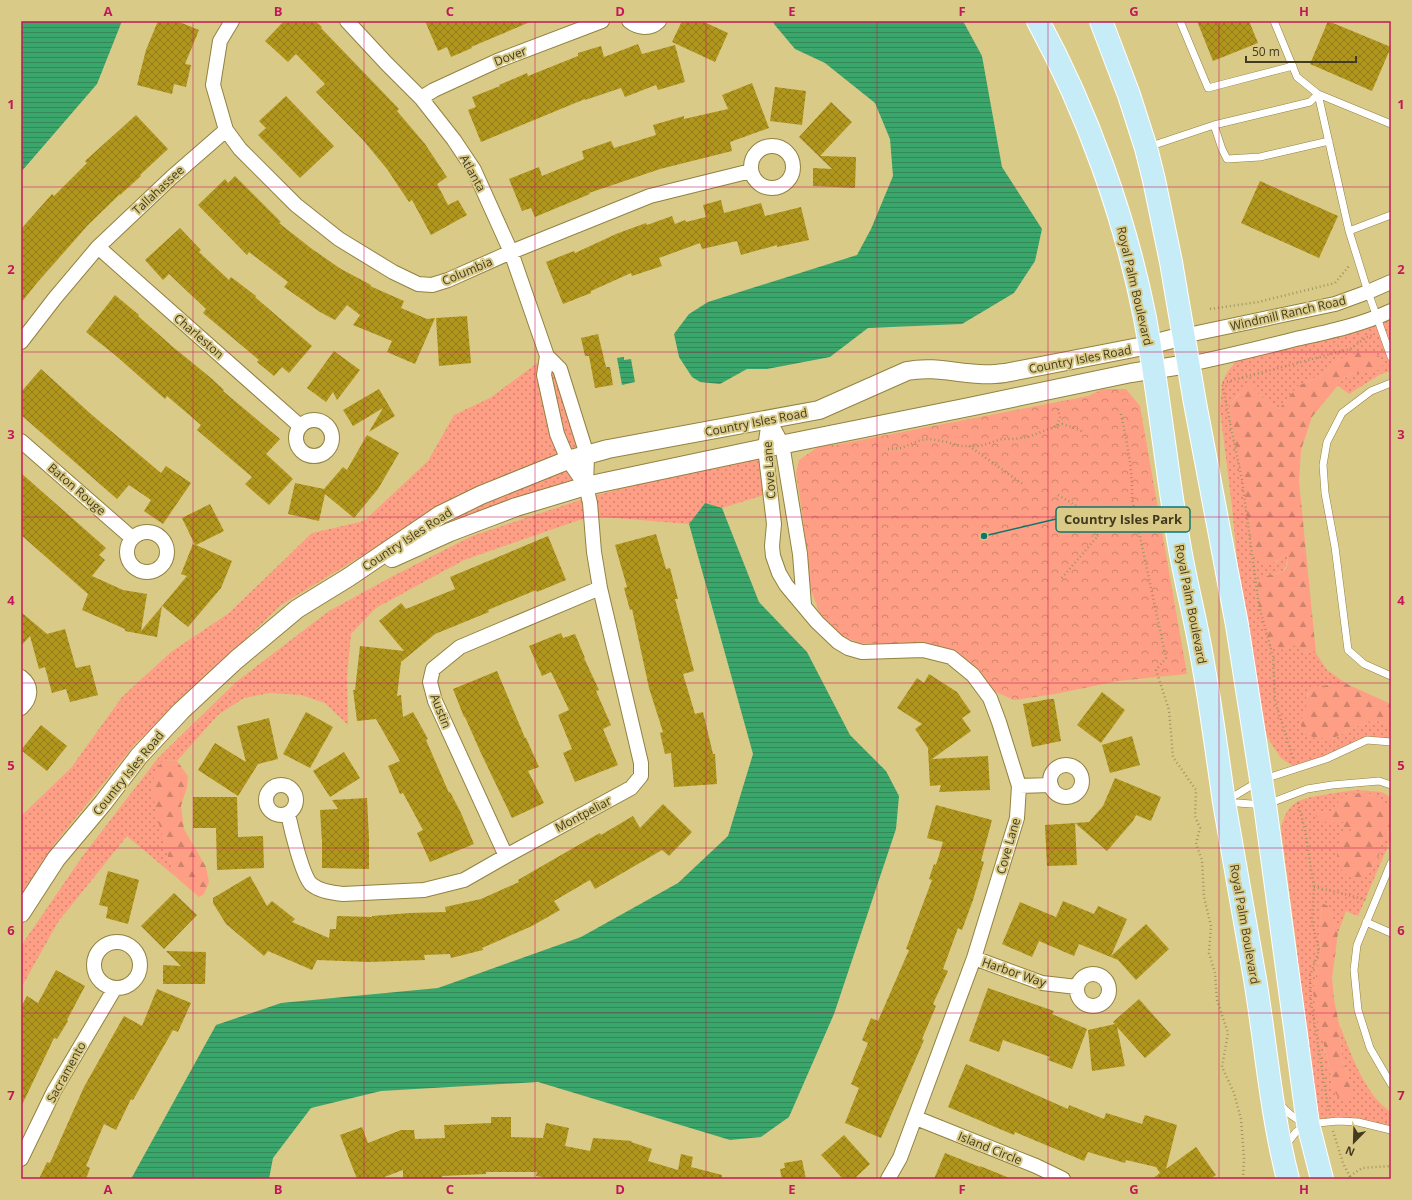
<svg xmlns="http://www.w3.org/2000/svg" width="1412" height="1200" font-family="'Open Sans',sans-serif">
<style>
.grass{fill:url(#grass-dots)}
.forest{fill:url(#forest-firs)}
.park{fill:url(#park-crowns)}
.water{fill:url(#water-rules)}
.building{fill:url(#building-cross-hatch)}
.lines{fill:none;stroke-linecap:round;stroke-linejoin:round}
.service-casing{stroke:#928241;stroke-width:8}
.minor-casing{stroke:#928241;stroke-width:16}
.tertiary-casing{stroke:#928241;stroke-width:20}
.primary-casing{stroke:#fff;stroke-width:24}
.path{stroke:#a09460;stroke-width:2.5;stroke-dasharray:1 3;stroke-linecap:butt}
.service{stroke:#fff;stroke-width:7}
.minor{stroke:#fff;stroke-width:14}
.tertiary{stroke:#fff;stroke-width:18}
.primary{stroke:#c6edf7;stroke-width:22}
.grid{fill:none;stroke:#c2185b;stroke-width:1;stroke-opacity:0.55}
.labels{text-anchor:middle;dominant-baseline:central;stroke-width:4;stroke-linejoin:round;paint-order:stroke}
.street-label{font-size:12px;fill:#423b1f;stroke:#daca87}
.leader{fill:none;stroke:#0f766e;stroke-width:1.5}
.callout-dot{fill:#0f766e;stroke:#daca87;stroke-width:1.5}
.callout{fill:#daca87;stroke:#0f766e;stroke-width:1.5}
.callout-label{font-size:13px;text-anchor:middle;font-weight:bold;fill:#423b1f}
.neatline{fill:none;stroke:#c2185b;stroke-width:1.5}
.grid-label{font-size:13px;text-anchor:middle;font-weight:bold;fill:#c2185b}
</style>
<defs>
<pattern id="grass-dots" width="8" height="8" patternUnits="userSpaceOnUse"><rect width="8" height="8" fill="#fe9f85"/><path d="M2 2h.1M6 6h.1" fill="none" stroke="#cf836c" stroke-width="1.8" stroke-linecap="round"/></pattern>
<pattern id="forest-firs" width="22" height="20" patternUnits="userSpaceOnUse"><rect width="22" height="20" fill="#fe9f85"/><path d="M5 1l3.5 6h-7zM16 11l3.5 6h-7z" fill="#cf836c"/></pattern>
<pattern id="park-crowns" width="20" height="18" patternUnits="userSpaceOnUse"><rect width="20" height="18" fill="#fe9f85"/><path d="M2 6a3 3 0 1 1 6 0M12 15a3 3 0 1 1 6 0" fill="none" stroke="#cf836c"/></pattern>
<pattern id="water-rules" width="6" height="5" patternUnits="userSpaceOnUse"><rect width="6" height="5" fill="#3ba66b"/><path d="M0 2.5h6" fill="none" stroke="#338857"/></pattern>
<pattern id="building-cross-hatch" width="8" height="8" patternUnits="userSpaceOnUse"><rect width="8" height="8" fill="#b0961d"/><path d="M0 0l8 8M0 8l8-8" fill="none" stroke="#917c19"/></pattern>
</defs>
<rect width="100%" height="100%" fill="#daca87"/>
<path class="grass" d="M1391,311V371L1381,374L1349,394L1337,385C1349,373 1357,371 1374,371L1339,359L1323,374L1298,386L1279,409L1264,400L1248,383L1231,404L1229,413L1242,480L1275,563L1288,553C1286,571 1285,573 1266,575L1284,650L1297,644L1303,650L1316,653L1327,670L1347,684C1338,683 1317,684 1310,691C1305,696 1307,703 1305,709C1302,719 1299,722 1305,732L1332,739L1362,724L1377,721L1391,725V742L1367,740L1297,769L1281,758L1267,737L1240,592L1232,507L1220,410L1222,383L1228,371L1236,361Z
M547,356L587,455L586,486L419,537L438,516L383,543L281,605L135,744L53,846L21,895V816L71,768L122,697L171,652L229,613L312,533L364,521L428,461L454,415L490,398Z
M742,458H754L762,463L770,493L722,508L705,503L689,524L591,516L464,560L376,608L351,634L347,677L348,725L325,703L301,695L270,693L244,698L218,715L177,761L163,760L169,860L177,878L127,836L58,922L21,988L23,978L21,971V946L82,857L158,758L236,682L329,611L393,576L472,536L589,497Z
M1357,790L1382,792L1391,798V821L1389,813L1364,792C1343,796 1344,793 1332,811L1318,812L1346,822L1340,826L1362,827L1351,830L1372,869L1379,855L1382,841L1386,838L1391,825V839L1358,916L1346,911L1338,933L1328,906L1322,903L1319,933L1321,950L1313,991L1325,1051L1330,1069L1332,1087L1351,1084L1342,1059L1339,1024C1351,1053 1364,1094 1391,1112V1128L1318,1121L1294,987L1297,950L1281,829C1287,802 1298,799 1323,795C1334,793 1346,791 1357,790Z"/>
<path class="forest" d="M1362,351L1378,355L1383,362L1382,369L1374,371L1351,374L1344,378L1312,417L1301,450L1299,481L1316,653L1303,650L1297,644L1284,650L1271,647C1267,633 1251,592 1260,580C1267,571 1282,578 1287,566C1288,562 1287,557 1288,553C1284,555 1280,560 1275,562C1265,567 1256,559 1252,551L1242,480L1229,413L1231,404L1239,395L1244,383H1248L1264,400L1279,409L1298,386L1323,374L1339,359Z
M1338,683L1347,684L1391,704V725L1377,721L1362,724L1332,739L1314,738L1305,732L1301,725L1302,715L1305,707L1306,700L1310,691L1316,687Z
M163,760L177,761L188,776L187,787L181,806L184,829L206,867L209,882L204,894L199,897L177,878L169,860L159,824L152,791L155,772Z
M1364,792L1377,796L1385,804L1389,813L1391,825L1386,838L1382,841L1379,855L1372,869L1359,880C1334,875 1333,852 1343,833L1360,827H1339L1345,822L1327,823L1317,818L1316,814L1317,812L1332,811C1344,793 1343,796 1364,792Z
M1322,903L1328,906L1338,933L1332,978L1334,999L1339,1024L1342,1059L1351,1084L1352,1095L1350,1101L1338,1097L1332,1087L1330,1069L1317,1018L1313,991L1321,950L1319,933Z"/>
<path class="park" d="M1103,389H1126L1140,406L1187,674L1118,681L1055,694L1014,700L987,688L978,669L961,657L899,644L860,643L835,634L820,614L809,585L803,519L796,473L799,460L821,445H835L1088,396Z"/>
<path class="water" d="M21,21H122L97,84L21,172Z
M773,21H963L982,56L1002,167L1042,229L1035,261L1014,293L962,324L868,328L830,357L767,369H747L720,384L700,382L692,377L679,357L674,334L689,314L708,302L857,255L871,229L893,176L890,139L875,103L825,63L795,49L774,24Z
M624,357V360L631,359L635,382L622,385L617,358Z
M705,503L722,508L759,602L807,652L850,735L886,771L899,796L896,829L834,1014L789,1117L761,1137L730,1140L538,1082L381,1091L311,1108L273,1158L269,1179H131L216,1025L281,1003L438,988L581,937L678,883L728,836L753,754L689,524Z"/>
<path class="building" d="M158,21H177L199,30L185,64L191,65L186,87L174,84L172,94L137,85L146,50Z
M284,21H315L322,27L321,28L399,109L397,111L425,144L447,177L437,184L448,205L458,200L467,215L431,235L412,200L409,202L387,169L363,140L316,92L325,84L296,54L288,62L265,41Z
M425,21H530V22L471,47L472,48L451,57L447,47L438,51Z
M682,21H702L728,33L715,62L672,42Z
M1197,21H1249L1258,43L1213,61Z
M1328,21L1391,47L1372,91L1310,64Z
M638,44L642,54L675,45L685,82L658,90L656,85L625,97L621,88L585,100V99L481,142L468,110L476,107L472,97L500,86L499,85L527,73L528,76L578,56V53L601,46L604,57Z
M752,83L769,128L730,142L732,151L660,169L589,193L590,194L535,217L531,208L522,211L509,179L539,167L542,176L584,159L582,151L611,141L614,148L656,135L653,125L684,116V119L728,109L722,95Z
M775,87L806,91L802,125L770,121Z
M286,96L334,146L300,178L258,135L266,128L259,121Z
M831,102L852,122L820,156L856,157L855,188L813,186V168L832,169L799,137Z
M136,115L168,149L140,175L141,176L120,195V194L88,225L36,284L21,303V229L52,194L54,196L87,163L85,161Z
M235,176L281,222L279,223L312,249L341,269L371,285L370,286L404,301L401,308L427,319L435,318L415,364L387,352L392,341L353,325L360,315L347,305L335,320L320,312L284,287L288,282L249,252L247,255L198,205L225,179L228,183Z
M1260,181L1338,216L1319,258L1241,223Z
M721,200L724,213L761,203L765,216L801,207L809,240L777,247V245L741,255L737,241L702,249L700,243L659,258L662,266L632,276L631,273L591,291V293L563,304L546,262L574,251L575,253L616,234L646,223L647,225L672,216L675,224L685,220L686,222L706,217L703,205Z
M180,228L201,250L199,252L229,280L231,277L256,296L255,297L312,346L289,373L282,367L274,376L257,362L259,360L203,313L206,309L169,274L163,280L145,260Z
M115,295L139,315L138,316L173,347L211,378L224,390L223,391L280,439L266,454L293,479L269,505L245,484L252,477L197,430L201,425L167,396L165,399L115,355L86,332Z
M467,316L471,363L439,366L436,318Z
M598,334L606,367H610L613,385L595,388L589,356H585L581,338Z
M334,351L360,370L337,400L333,392L326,402L307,388Z
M41,369L92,415L161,473L166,466L191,483L163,524L144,511L151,500L129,485L117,499L21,415V392Z
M379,389L395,416L369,432L383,408L353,426L343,410Z
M367,435L399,453L378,489L354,518L325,494L319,521L288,514L295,483L324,489L343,467L347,470Z
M21,473L106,548L99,555L105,560L92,576L123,590L147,594L141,631L162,606L157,637L125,631V629L82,610L88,594L21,535Z
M210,504L224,531L196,545L232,561L221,588L188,627L162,606L187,576L181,574L193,544L195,545L182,518Z
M656,534L666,569L670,568L678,599H675L694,671L683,674L695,714L703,712L713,754H715L717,784L674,787L671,753L665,754L660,733L663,732L649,688L632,609L630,610L624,588L627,587L615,545Z
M548,536L566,580L537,592L536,590L488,610L489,612L435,634L401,662L397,696L401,695L403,717L413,712L428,739L426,740L449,793L450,792L461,813L474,844L430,862L417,833L423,830L403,793L400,794L388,766L400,761L376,719L357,721L353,690H355L360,646L404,651L379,621L401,603L406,609L455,589L450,577Z
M21,612L47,634L65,629L76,668L90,665L98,695L70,702L66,689L52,693L45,667L39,669L30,636L21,646Z
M561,633L563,638L575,634L585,658H584L599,690L596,691L611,725L603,729L618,765L575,782L563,753L572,749L558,715L569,710L551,672L542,676L529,646Z
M497,671L525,738H526L539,767L528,771L544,803L512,818L480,751L465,717H464L453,689Z
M929,674L957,692L971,712L962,718L971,731L932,759L988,756L990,790L939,792L941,785L930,786L928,748L915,729L922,724L897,708L917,678L924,683Z
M1102,692L1125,710L1101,743L1077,725Z
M1049,699H1054L1061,741L1032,747L1023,704Z
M306,712L333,727L310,768L283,754Z
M269,718L278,759L258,764L238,796L198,770L215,743L246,762L237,726Z
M41,725L67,746L47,771L21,750Z
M1132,736L1140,765L1110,773L1102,745Z
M344,752L360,778L330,797L313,771Z
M1115,778L1161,797L1151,821L1136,815L1133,821L1107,851L1075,823L1089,822L1103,806Z
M193,797H237L238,837L263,836L264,868L217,870L216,828H193Z
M367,798L369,839V869L322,868V842L320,810L338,809L332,800Z
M663,804L692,832L669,856L662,850L595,889L590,880L554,901L560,910L532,926L482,948L483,950L451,958L450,954L424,955L425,960L369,962L317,960L312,970L268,951L264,956L226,924L213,903V898L250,876L267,906L272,901L295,919L292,922L329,938L330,929H336L337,916L372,917V916L410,913L446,912L445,907L481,899L519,882L518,880L568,851L600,833L601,835L633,816L640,828Z
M936,805L992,820L981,861L984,862L973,900L962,930L958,928L943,969L948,971L933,1004L936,1006L922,1039L924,1040L881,1138L845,1123L859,1088L851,1084L868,1043L862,1040L871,1018L878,1021L909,950L906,949L932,880L929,879L934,864L936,865L943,842L927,838Z
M1075,823L1077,865L1047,866L1045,825Z
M108,871L139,880L128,924L106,918L108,907L99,905Z
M174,893L197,915L164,949L141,926Z
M1063,901L1094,914L1098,906L1127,919L1111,956L1146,924L1169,949L1136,980L1118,960L1079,944L1074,956L1039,941L1032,957L1002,944L1020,902L1056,917Z
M166,951L206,952L205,984H163V965L181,966Z
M56,970L85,986L67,1020L68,1021L57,1039L54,1038L21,1107V1007L27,996L38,1003Z
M988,988L1054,1011L1052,1014L1087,1029L1072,1069L1048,1060L1050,1057L1003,1040L999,1052L969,1041Z
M157,989L191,1003L178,1032L173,1030L133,1100L131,1099L116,1130L104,1124L86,1166L90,1168L86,1179H39L47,1162L50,1163L84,1087L124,1016L142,1026Z
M1139,999L1171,1035L1145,1058L1117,1027L1125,1066L1092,1071L1088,1030L1115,1024L1113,1022Z
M966,1064L1068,1109L1069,1105L1104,1119L1106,1113L1142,1124L1145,1115L1177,1125L1166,1169L1196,1147L1216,1175L1210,1179H1152L1160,1173L1156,1167L1126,1160L1125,1163L1088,1152L1084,1161L1015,1132L1014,1135L948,1107Z
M491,1117H511V1137L543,1138L546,1123L569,1128L565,1146L590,1151L593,1138L632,1141L631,1142L652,1149L648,1161L678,1170L681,1154L693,1157L691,1167L722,1175V1179H553L536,1176L537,1172H486V1174L442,1176V1178L403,1179V1170L379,1179H357L340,1135L362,1127L368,1143L401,1130H414L415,1139L445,1138L444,1125L491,1123Z
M844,1135L870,1164L854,1179H843L821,1155Z
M945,1153L980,1167V1166L1012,1179H934Z
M802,1160L806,1179H782L780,1169L785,1168L784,1163Z"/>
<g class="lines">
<g class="service-casing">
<path id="service" d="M1180,21L1208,88L1293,66
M1274,21L1297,77L1318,94L1391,124
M1214,125L1222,149L1227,159L1260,157L1329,141
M1148,147L1214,125L1310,102L1318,94L1349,231L1368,292L1391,357
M1349,231L1391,215
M1391,383L1371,391L1342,413L1327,442L1323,465L1325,493L1335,547L1348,650L1364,664L1391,676
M1391,742L1367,740L1326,759L1261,780L1224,802L1265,805L1307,789L1332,785L1379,781L1391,785
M1391,863L1357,945L1354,970L1358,1010L1370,1048L1391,1084
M1366,922L1391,933
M1280,1104C1287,1113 1294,1118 1304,1123
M1285,1146L1296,1132L1308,1124L1338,1121L1358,1122L1391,1130"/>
</g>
<g class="minor-casing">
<path id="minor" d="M232,21L220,41L213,85L226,130L240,149L296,205L339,239L393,272L418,284L432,285L448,280L511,252L650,196L751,171
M347,21L386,63L421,98L454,140L474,170L511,252L547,356L560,369L587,455L586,486
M629,21C638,28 650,30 659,21
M421,98L434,90L497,61L602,21
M751 167a21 21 0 1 1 42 0a21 21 0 1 1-42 0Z
M98,247L300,426
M1183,336L1335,304L1368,292L1391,282
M21,342L55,298L98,247L172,177L226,130
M1188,364C1225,357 1260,348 1296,339C1328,332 1361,325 1391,311
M296 438a18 18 0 1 1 36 0a18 18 0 1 1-36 0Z
M769,420L765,448L774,524L772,546L773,556L779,573L786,585L817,622L838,642L848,648L862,652L923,650L951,657L973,675L990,698L999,722L1019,786L1017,818L974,958L900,1158L888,1179
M769,420L782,444L800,554L804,605
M21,441L132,538
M127 552a20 20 0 1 1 40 0a20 20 0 1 1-40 0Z
M21,677C33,686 31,699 21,708
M1050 781a16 16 0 1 1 32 0a16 16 0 1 1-32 0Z
M266 800a15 15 0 1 1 30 0a15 15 0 1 1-30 0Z
M1019,786L1051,785
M288,814C291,828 302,875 311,884C319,891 332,893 343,894L424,890L464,880L506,856L631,788L641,776V763L600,588L594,552L590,503L586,486L568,460L557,434L544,375L547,356
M506,856L435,701L430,682L433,669L460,647L600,588
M94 965a23 23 0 1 1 46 0a23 23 0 1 1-46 0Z
M974,958L1042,983L1077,987
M1077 990a16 16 0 1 1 32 0a16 16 0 1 1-32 0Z
M916,1118L1036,1166L1063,1179
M21,1159L54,1091L115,988"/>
</g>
<g class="tertiary-casing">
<path id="tertiary" d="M392,558L450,532L516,507L586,486L765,448L969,407L1131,373L1188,364
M21,913L56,859L103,803L139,756L181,711L236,660L297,609L349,577L440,515L481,495L568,460L608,449L819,410L907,371C933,366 955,373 980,374C988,375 997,374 1005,373L1149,345L1183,336"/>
</g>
<g class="primary-casing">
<path id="primary" d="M1038,21C1087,111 1125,217 1145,318C1159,393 1166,468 1179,543C1184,574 1192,605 1198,636C1209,691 1216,747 1224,802C1234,861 1245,920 1255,979C1266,1046 1271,1113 1288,1179
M1101,21L1129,95L1146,148L1154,180L1171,262L1195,403L1237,625L1265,805L1308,1124L1322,1179"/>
</g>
<path class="path" d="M1210,309L1258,302L1335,283L1349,266
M1121,414C1127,443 1133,470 1132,499L1166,658L1156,670L1169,710L1173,757L1196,790L1195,816L1200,828L1196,844L1202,860L1204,897L1211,926L1209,953L1215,973L1217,1000L1228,1033L1222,1067L1234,1093L1241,1119L1244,1159L1243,1179
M1057,425L1060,418L1058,408
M969,446L1024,485
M888,449L901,448L921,440L929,439L947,442L960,446H980L1002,439H1014L1028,437L1062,424L1072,427L1081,431L1083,434
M1058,495L1078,507L1095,519L1098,525L1097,537L1061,579
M1293,758L1275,701L1273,656L1259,606L1242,480L1222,383L1350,349L1367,337L1373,335
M1298,803L1305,830L1314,887L1312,923L1319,950L1310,976L1311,1002L1329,1112
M1314,887L1341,893L1366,900
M1333,1131L1343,1163L1351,1179
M1350,1176L1362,1168L1391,1166"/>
<use href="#service" class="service"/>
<use href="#minor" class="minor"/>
<use href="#tertiary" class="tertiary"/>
<use href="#primary" class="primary"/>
</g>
<path class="grid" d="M193,21V1179M364,21V1179M535,21V1179M706,21V1179M877,21V1179M1048,21V1179M1219,21V1179M21,187H1391M21,352H1391M21,517H1391M21,683H1391M21,848H1391M21,1013H1391"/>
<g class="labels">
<g class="street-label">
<text transform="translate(510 56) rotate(-21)">Dover</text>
<text transform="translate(473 173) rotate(61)">Atlanta</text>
<text transform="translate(158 190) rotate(-43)">Tallahassee</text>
<text transform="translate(467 271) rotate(-23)">Columbia</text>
<text transform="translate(1135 286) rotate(77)">Royal Palm Boulevard</text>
<text transform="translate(1288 313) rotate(-13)">Windmill Ranch Road</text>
<text transform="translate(199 336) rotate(41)">Charleston</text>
<text transform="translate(1080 359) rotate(-11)">Country Isles Road</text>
<text transform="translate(756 422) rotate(-11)">Country Isles Road</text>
<text transform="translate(769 470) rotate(-94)">Cove Lane</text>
<text transform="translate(77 489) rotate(41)">Baton Rouge</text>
<text transform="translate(407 539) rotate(-33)">Country Isles Road</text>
<text transform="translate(1191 604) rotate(79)">Royal Palm Boulevard</text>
<text transform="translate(441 711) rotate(68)">Austin</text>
<text transform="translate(128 773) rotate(-51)">Country Isles Road</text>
<text transform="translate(583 814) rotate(-28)">Montpeliar</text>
<text transform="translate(1008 846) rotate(-74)">Cove Lane</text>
<text transform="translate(1245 924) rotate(80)">Royal Palm Boulevard</text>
<text transform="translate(1014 972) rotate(19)">Harbor Way</text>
<text transform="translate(66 1072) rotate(-61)">Sacramento</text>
<text transform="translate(990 1148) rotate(22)">Island Circle</text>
</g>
</g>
<path class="leader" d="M984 536L1056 519"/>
<circle class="callout-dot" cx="984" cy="536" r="4"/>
<rect class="callout" x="1056" y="507" width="134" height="25" rx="4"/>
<g class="callout-label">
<text x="1123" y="524">Country Isles Park</text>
</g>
<rect width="1412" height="1200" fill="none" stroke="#daca87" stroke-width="44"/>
<g transform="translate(1354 1142) rotate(203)" stroke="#daca87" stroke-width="3" paint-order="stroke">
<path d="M0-3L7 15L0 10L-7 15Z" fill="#423b1f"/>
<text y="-6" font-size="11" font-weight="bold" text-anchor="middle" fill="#423b1f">N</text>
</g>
<path d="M1246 56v6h110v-6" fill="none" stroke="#423b1f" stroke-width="2"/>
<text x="1252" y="56" font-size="12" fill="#423b1f" stroke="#daca87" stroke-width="3" paint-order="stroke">50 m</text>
<rect x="22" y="22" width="1368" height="1156" class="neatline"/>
<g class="grid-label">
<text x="108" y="16">A</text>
<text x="278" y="16">B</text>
<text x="450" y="16">C</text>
<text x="620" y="16">D</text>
<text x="792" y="16">E</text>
<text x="962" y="16">F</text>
<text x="1134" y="16">G</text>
<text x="1304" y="16">H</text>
<text x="11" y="109">1</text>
<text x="1401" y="109">1</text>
<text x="11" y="274">2</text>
<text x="1401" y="274">2</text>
<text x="11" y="439">3</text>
<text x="1401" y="439">3</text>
<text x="11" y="605">4</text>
<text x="1401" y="605">4</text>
<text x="11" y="770">5</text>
<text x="1401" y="770">5</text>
<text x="11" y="935">6</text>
<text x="1401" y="935">6</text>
<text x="11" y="1100">7</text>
<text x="1401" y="1100">7</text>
<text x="108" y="1194">A</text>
<text x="278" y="1194">B</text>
<text x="450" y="1194">C</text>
<text x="620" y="1194">D</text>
<text x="792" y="1194">E</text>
<text x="962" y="1194">F</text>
<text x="1134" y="1194">G</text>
<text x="1304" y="1194">H</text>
</g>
</svg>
